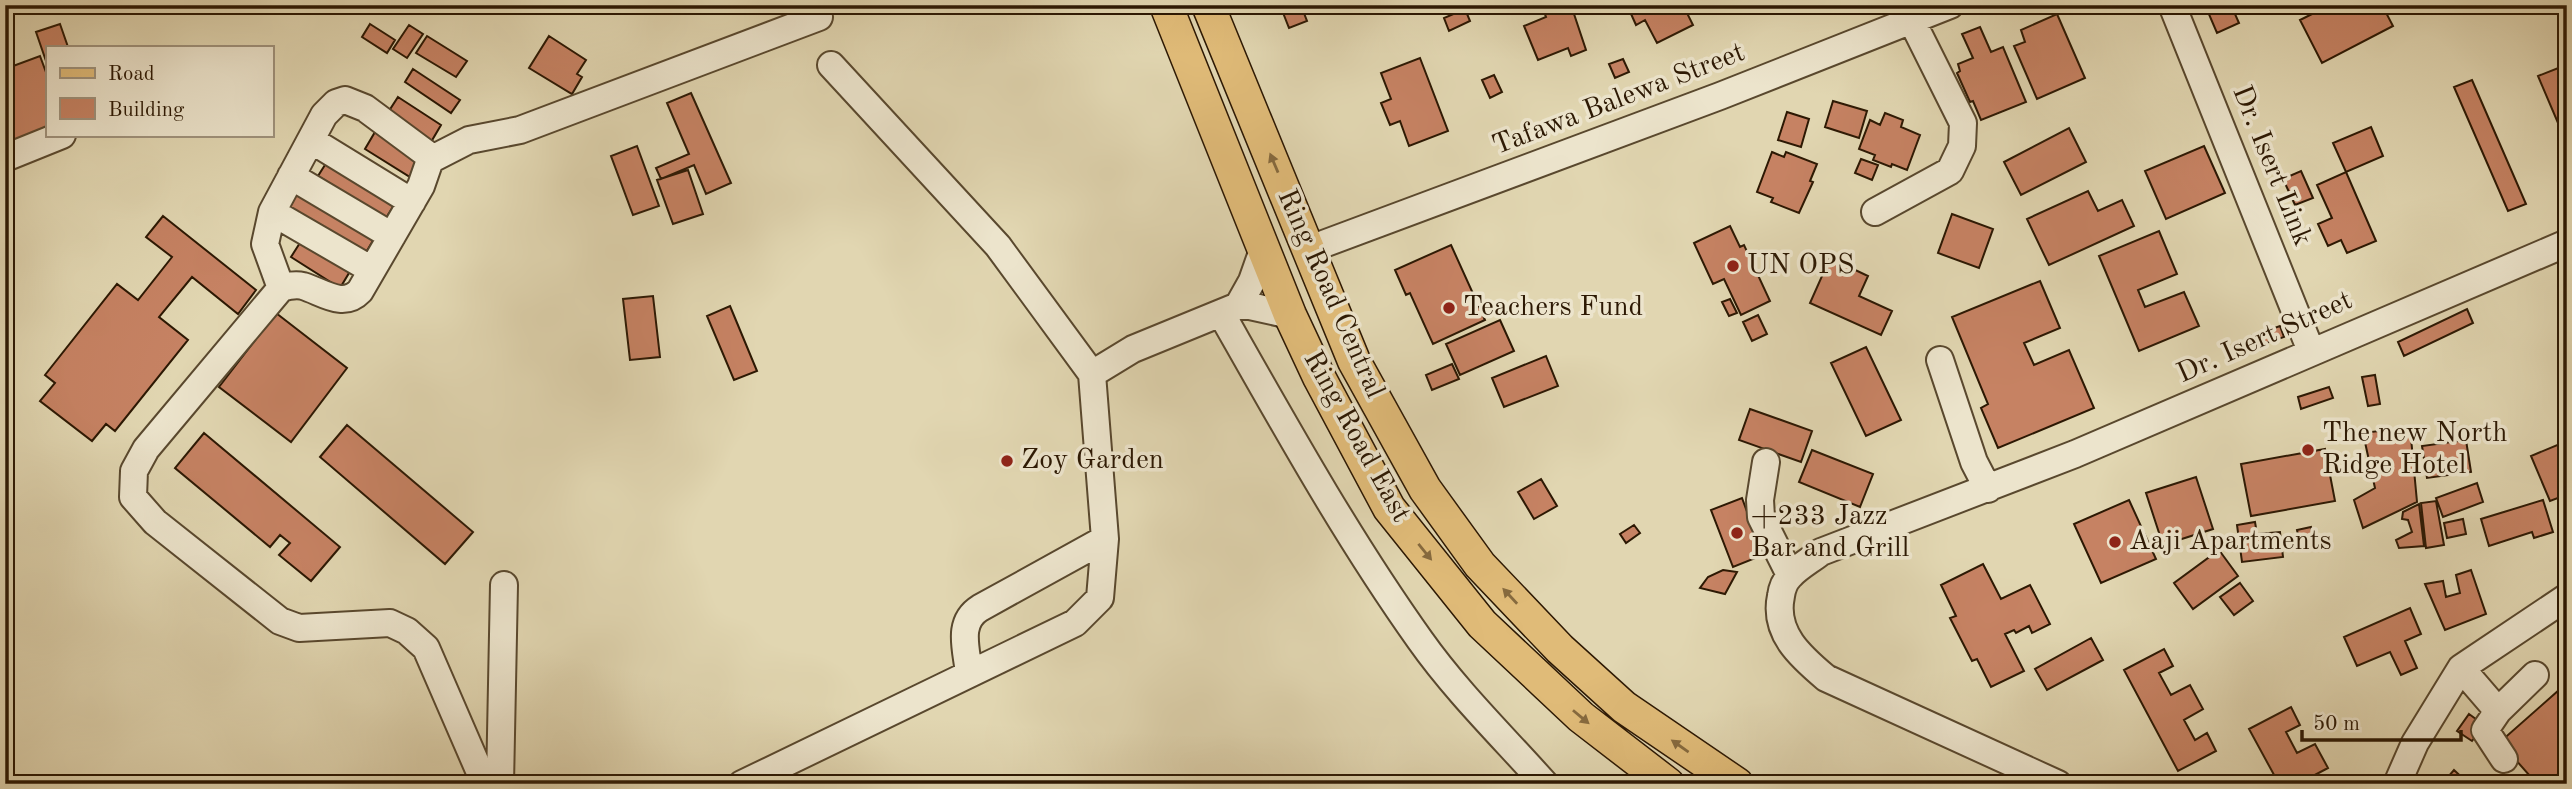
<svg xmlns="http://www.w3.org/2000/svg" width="2572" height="789" font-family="'Old Standard TT',serif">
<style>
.building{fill:#c68263;stroke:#2c1803;stroke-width:2}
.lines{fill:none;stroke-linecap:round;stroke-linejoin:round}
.minor-casing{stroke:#59482e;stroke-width:30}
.major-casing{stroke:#2c1803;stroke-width:35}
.minor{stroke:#ece4cc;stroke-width:26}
.major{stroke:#e0bb78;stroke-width:32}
.oneway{fill:#866a3e}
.poi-dot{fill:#8f2418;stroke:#ece4cc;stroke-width:2.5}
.labels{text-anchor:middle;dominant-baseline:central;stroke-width:7;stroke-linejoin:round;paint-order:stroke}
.street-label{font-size:28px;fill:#2c1803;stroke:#ece4cc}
.poi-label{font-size:28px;fill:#2c1803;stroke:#ece4cc;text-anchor:start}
</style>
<rect width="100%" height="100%" fill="#e1d6b1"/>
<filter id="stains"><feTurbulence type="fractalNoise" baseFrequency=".00286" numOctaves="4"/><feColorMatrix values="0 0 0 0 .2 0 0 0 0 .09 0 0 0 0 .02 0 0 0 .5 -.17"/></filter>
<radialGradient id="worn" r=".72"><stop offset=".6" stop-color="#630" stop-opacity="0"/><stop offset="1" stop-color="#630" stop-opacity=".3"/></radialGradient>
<path class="building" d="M1280,5H1309L1302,8L1307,21L1289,28Z
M1530,5H1571L1586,50L1571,56L1568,48L1538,60L1524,26L1546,17L1542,7L1532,11Z
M1627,5H1683L1693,25L1657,43L1645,20L1636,25Z
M2205,5H2231L2239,23L2217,33Z
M2330,5H2382L2393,26L2322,63L2300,20Z
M1465,9L1470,21L1449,31L1444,18Z
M2057,14L2085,78L2037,99L2014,46L2025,42L2021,30Z
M60,24L68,47H47V64L36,32Z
M370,24L395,40L387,53L362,37Z
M409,25L423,34L407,58L393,49Z
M1980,27L1991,52L2003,47L2026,102L1981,120L1973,101L1970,102L1957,73L1960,71L1958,64L1973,58L1962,34Z
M427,36L467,61L456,77L416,53Z
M549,36L586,60L577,74L582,77L572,94L529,68Z
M40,56L47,75V129L5,146V69Z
M1420,58L1448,131L1409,146L1400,121L1390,125L1381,103L1391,99L1381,73Z
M1623,59L1629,72L1615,78L1609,64Z
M2566,65L2567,66V144L2538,76Z
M413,69L460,100L451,113L405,82Z
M1494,75L1502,92L1490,98L1482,80Z
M2472,80L2526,204L2508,211L2454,87Z
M691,93L731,183L706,194L694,165L661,179L656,168L689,154L667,103Z
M398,97L441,125L431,142L387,114Z
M1833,101L1867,111L1859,138L1825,127Z
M1787,112L1809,119L1801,147L1778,140Z
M1885,113L1903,120L1901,127L1920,135L1907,170L1892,164L1891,167L1873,160L1875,155L1859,149L1870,120L1880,125Z
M2371,127L2383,156L2346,172L2333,143Z
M2069,128L2086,162L2021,195L2004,162Z
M375,132L420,161L410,177L365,149Z
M637,146L659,206L633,215L611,156Z
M2204,146L2225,193L2166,219L2145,171Z
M1772,152L1784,157L1786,152L1817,164L1810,181L1813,182L1799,213L1771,202L1773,198L1757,192Z
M330,157L398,199L386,218L318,176Z
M1861,159L1878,165L1872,180L1855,173Z
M688,170L703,214L673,224L657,180Z
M2301,171L2313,198L2295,205L2283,179Z
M2346,172L2376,241L2347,253L2341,240L2328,246L2318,224L2332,218L2317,185Z
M299,187L377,234L365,254L288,207Z
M2088,191L2098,211L2122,200L2134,226L2049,265L2027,219Z
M1952,214L1993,229L1979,268L1938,253Z
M163,216L256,290L238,314L192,277L159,317L188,340L115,431L106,424L92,441L40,401L55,383L45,375L117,284L138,300L172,257L146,237Z
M1730,226L1740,247L1744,245L1770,301L1741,315L1724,279L1713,284L1694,243Z
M2159,231L2177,274L2138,290L2145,307L2184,292L2199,326L2139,351L2099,256Z
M303,238L352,268L340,288L291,257Z
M1451,245L1485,320L1433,344L1410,293L1406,295L1395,270Z
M1830,258L1868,276L1859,296L1892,311L1881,335L1810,303Z
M2040,281L2060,328L2024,343L2034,365L2069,350L2094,408L1998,448L1981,408L1988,404L1952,317Z
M653,296L660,357L630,360L623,299Z
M1730,299L1737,313L1729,316L1722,302Z
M730,306L757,371L734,380L707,316Z
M2467,309L2473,323L2404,356L2398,342Z
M276,313L347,368L291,442L219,387Z
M1758,315L1767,334L1752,341L1743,322Z
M1500,320L1514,351L1460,375L1446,344Z
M2280,326L2284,337L2255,347L2251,336Z
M1866,347L1901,420L1866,436L1831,363Z
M1546,356L1558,386L1504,407L1492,378Z
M1452,364L1459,379L1432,390L1426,375Z
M2375,375L2380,404L2368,406L2362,377Z
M2329,387L2333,398L2301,409L2298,397Z
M1750,409L1812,431L1801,462L1739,440Z
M347,425L473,532L445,564L320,457Z
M2410,427L2417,502L2363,528L2354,500L2375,488L2363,433Z
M204,433L340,547L311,581L279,555L290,543L280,535L270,547L175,468Z
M2466,440L2471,472L2427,478L2422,446Z
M2567,441V478L2561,481L2566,495L2550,501L2531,456Z
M2325,449L2335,501L2251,516L2241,464Z
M1812,450L1873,474L1860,507L1799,482Z
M2196,477L2213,529L2163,545L2146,493Z
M1541,479L1557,506L1534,519L1518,492Z
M2477,483L2483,502L2443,517L2436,498Z
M1742,498L1763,555L1733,567L1711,510Z
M2129,500L2156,559L2101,583L2074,524Z
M2543,500L2553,532L2534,538L2532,532L2489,546L2481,519Z
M2436,501L2444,545L2426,548L2421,503Z
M2419,504L2424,546L2399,548L2396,540L2412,532L2408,520L2402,519L2403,512Z
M2463,519L2466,534L2447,538L2444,523Z
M2255,522L2257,534L2280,532L2283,557L2242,562L2237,525Z
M1634,525L1640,533L1626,543L1620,534Z
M2311,527L2314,541L2300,544L2297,530Z
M2219,550L2238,576L2193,609L2174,583Z
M1983,564L2001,599L2030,585L2050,624L2032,633L2029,626L2016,633L2014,630L2005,634L2024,671L1991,687L1977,659L1972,661L1950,618L1956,616L1941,585Z
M1723,570L1737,572L1725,594L1700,588L1708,577Z
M2471,570L2486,614L2445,630L2425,584L2443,581L2446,597L2460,593L2456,575Z
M2240,583L2253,601L2234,615L2220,597Z
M2410,608L2421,634L2405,641L2417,668L2401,675L2390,652L2357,666L2344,637Z
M2091,638L2103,660L2047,690L2035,669Z
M2164,649L2173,666L2159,673L2171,695L2190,685L2203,709L2184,720L2195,740L2207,733L2216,751L2178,771L2124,670Z
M2559,690L2567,699V766L2547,784H2537L2500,742Z
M2291,707L2300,725L2286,732L2297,753L2315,744L2328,768L2311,777L2315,784H2279L2249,729Z
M2469,714L2484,725L2472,741L2457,731Z
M2454,770L2469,784H2442Z"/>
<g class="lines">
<g class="minor-casing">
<path id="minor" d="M2172,5L2311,351
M831,65L998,246L1092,374
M311,140L412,202
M5,158L62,135
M430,160L469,140L520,130L819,17
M291,176L392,236
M272,212L372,270
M1875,212L1950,171L1962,146L1963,123L1912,21
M1310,249L1720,96L1950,5
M281,288C288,286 295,284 303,286C323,292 343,309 360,291L421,186L430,160L427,154L365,108L345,100L336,103L324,115L272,212L265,244L281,288L146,449L134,471L133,497L155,522L280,621L299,628L390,623L407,631L426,648L485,784
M1238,306L1252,281L1264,247
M1221,313C1284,424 1346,536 1420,640C1456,691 1503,737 1545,784
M1940,360L1974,462L1988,489
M1766,462L1760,500L1761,517L1790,575
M2461,668L2498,711
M969,674C967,650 956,623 980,608L1105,539
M2504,759L2485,730L2498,711L2535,675
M500,784L504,585
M742,784L1075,623L1100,598L1105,539L1092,374L1133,349L1238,306H1250L1290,315
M2058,784L1826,678C1801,657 1773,633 1781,596C1782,588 1784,582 1790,576C1798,567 1811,560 1821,552L2075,454L2567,243
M2397,784L2415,743L2461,668L2567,597"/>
</g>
<g class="major-casing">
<path id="major" d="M1166,5L1290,315L1319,377L1389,508L1482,624L1581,717L1668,784
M1208,5L1354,361L1425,489L1480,565L1560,649L1624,707L1737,784"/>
</g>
<use href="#minor" class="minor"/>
<use href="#major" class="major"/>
</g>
<defs><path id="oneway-solid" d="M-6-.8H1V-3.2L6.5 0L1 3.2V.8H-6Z" transform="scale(1.75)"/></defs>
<g class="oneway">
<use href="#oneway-solid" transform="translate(1274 163) rotate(-113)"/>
<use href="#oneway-solid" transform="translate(1425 552) rotate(51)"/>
<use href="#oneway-solid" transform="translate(1510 596) rotate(-133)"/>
<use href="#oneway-solid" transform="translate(1581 717) rotate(40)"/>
<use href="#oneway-solid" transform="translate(1680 746) rotate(-145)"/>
</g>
<g class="poi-dot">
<circle cx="1733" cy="266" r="7"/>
<circle cx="1449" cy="308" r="7"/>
<circle cx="2308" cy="450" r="7"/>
<circle cx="1007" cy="461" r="7"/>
<circle cx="1737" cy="533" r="7"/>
<circle cx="2115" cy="542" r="7"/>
</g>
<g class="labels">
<g class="street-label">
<text transform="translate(1619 100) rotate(-21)">Tafawa Balewa Street</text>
<text transform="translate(2271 166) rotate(68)">Dr. Isert Link</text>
<text transform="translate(1330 294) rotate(66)">Ring Road Central</text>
<text transform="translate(2265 338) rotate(-24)">Dr. Isert Street</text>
<text transform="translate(1356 437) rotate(61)">Ring Road East</text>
</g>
<g class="poi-label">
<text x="1747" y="266">UN OPS</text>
<text x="1463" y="308">Teachers Fund</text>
<text x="2322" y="434">The new North<tspan x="2322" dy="32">Ridge Hotel</tspan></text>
<text x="1021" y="461">Zoy Garden</text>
<text x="1751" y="517">+233 Jazz<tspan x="1751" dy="32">Bar and Grill</tspan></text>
<text x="2129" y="542">Aaji Apartments</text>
</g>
</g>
<rect width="2572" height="789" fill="none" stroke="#e1d6b1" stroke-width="28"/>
<rect x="7" y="7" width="2558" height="775" fill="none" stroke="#2c1803" stroke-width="3.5"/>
<rect x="14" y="14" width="2544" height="761" fill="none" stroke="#2c1803" stroke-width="2"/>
<rect x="46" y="46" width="228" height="91" fill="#ece4cc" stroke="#9f927c" stroke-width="2"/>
<rect x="60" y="68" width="35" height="10" fill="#e0bb78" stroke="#9f927c" stroke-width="2"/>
<text x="108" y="80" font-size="21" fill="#2c1803">Road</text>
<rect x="60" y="98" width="35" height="21" fill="#c68263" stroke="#9f927c" stroke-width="2"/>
<text x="108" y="116" font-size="21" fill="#2c1803">Building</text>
<path d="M2302 730v10h159v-10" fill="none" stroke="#2c1803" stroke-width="3.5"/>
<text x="2313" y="730" font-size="21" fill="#2c1803" stroke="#ece4cc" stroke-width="5" paint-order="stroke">50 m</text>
<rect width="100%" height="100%" filter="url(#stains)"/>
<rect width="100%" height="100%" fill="url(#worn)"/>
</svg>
